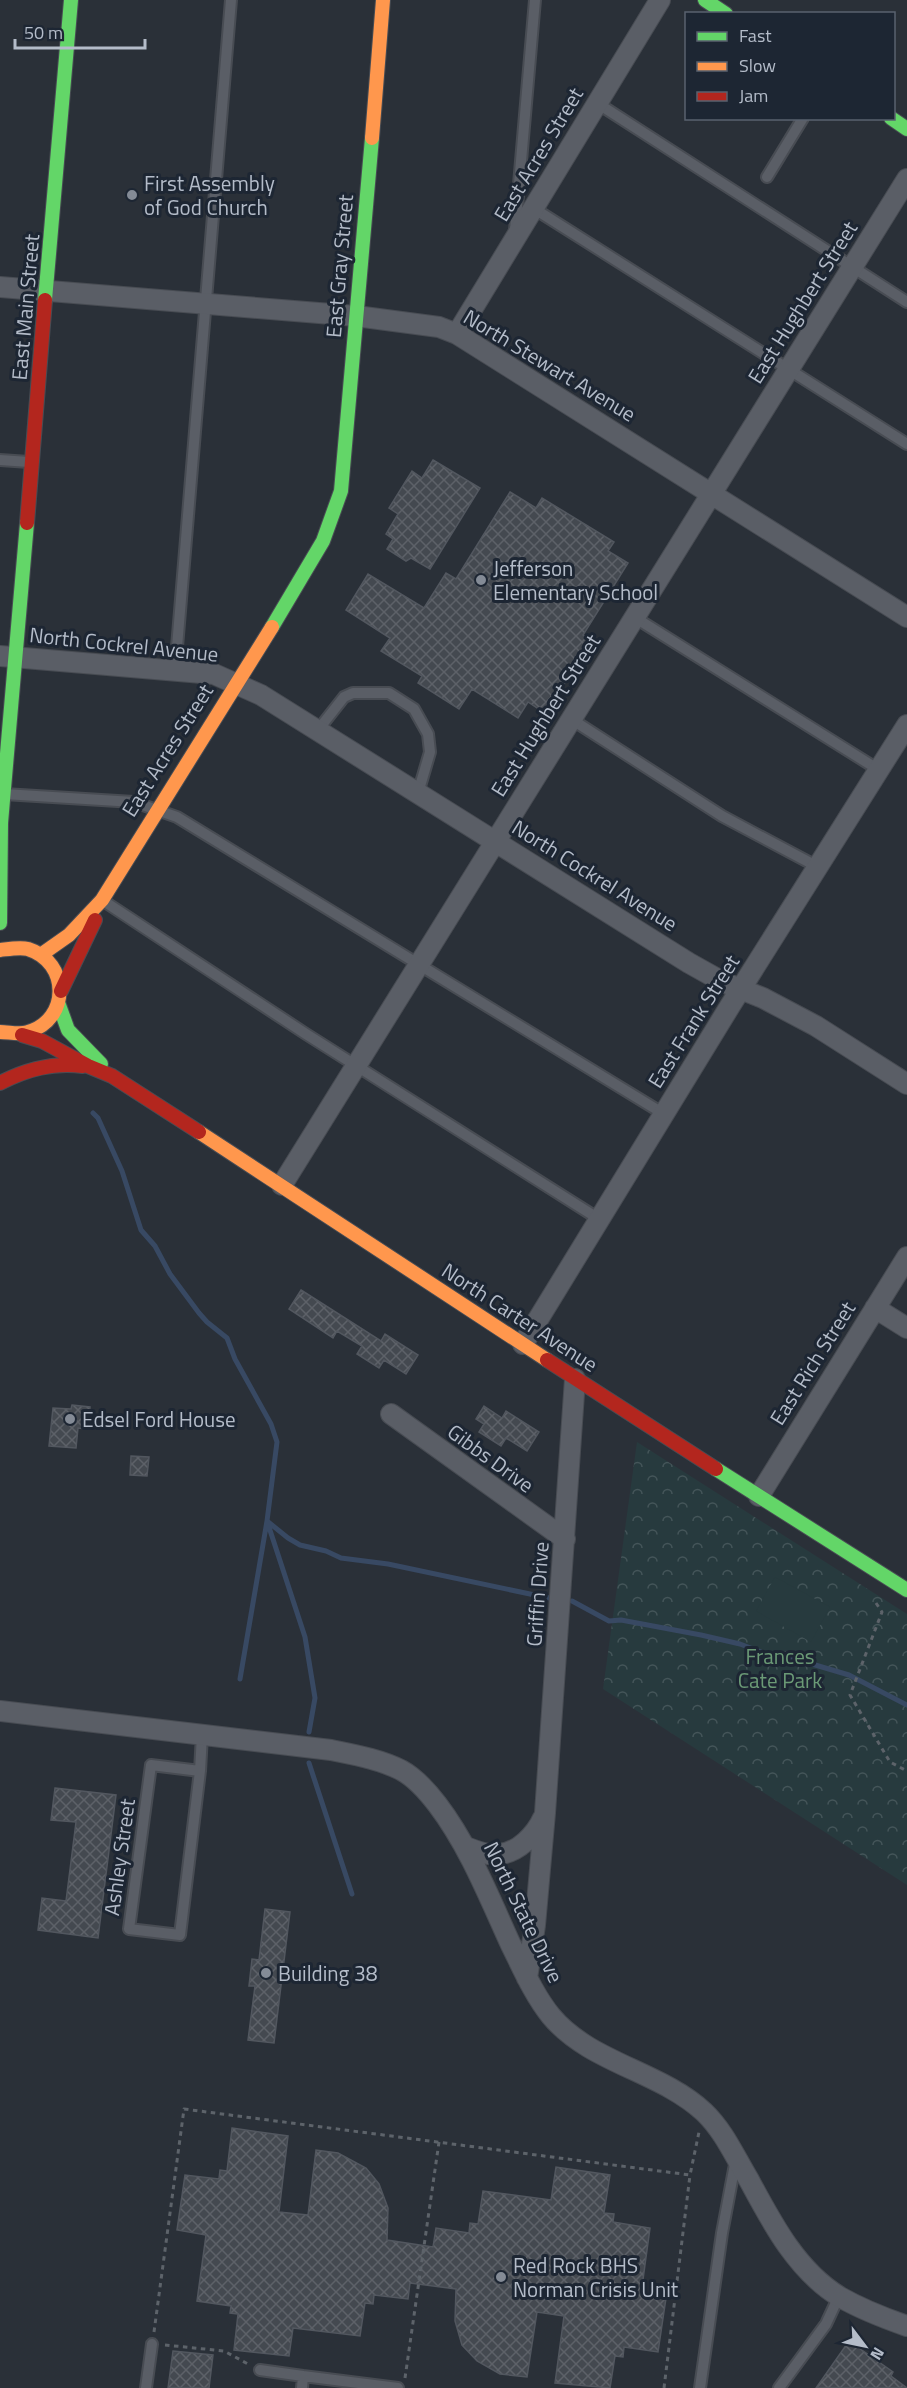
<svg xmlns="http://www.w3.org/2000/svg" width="907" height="2388" font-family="'Titillium Web',sans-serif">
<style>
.forest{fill:url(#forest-crowns)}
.garden{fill:#273a3e}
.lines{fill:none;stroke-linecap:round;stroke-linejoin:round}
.stream{stroke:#384963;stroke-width:5}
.building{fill:url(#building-cross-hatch);stroke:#52575f;stroke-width:1.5}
.lane-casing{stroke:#484c53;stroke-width:14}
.street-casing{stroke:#484c53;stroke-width:22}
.fast-casing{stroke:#484c53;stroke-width:16}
.slow-casing{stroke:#484c53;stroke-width:16}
.jam-casing{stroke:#484c53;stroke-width:16}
.path{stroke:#5d636a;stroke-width:3;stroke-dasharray:4.5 4.5;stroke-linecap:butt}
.lane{stroke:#5a5e66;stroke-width:10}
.street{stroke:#5a5e66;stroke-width:20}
.fast{stroke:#63d668;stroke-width:14}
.slow{stroke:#ff974d;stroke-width:14}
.jam{stroke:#b3261e;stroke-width:14}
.poi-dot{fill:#848b96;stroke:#1d2633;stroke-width:2}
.labels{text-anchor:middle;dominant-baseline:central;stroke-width:6;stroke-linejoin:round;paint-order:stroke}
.street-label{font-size:21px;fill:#b4bcc9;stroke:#1d2633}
.poi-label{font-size:21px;fill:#b4bcc9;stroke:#1d2633;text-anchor:start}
.park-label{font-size:21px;fill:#6b9a76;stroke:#1d2633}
</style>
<defs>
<pattern id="forest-crowns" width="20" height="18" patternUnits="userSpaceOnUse" patternTransform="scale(1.5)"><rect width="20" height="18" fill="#273a3e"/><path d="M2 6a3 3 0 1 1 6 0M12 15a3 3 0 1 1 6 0" fill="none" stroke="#445559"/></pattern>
<pattern id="building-cross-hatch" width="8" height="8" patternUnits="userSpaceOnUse" patternTransform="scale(1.5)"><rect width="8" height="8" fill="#444950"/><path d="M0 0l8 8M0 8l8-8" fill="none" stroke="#5d6168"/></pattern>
</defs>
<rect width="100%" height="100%" fill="#2a3038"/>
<path class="forest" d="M637,1442L907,1614V1885L603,1689Z"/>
<path class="garden" d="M775,1577L830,1607L811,1642L756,1611Z"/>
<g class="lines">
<path class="stream" d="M93,1113L98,1118L122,1171L141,1230L155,1246L170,1274L199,1313L207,1322L227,1338L235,1359L271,1424L277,1442L267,1521L305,1637L315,1698L309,1732
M572,1601L609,1621L621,1620L701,1635L740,1644L771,1656L795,1659L849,1675L907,1705
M240,1679L267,1521L288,1538L300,1545L326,1551L341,1558L388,1564L549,1598
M309,1763L352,1894"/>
</g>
<path class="building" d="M433,460L480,488L430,569L411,558L406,561L387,549L393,539L386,534L398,514L389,508L412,471L422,478Z
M510,492L536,508L542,498L614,542L608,551L628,563L583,635L591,640L546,714L528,702L518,718L472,689L459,709L418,683L422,676L381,651L390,638L346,610L368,574L424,608L446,573L456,579Z
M301,1290L381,1341L385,1334L418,1355L406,1374L384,1360L379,1368L357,1354L362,1346L337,1331L333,1338L289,1309Z
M72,1405L90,1407L88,1429L78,1428L76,1448L49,1446L53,1408L71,1409Z
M484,1406L502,1418L506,1411L539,1432L527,1451L506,1438L501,1446L479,1432L484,1424L476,1419Z
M131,1456L149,1457L147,1476L130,1475Z
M55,1788L116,1795L98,1938L38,1930L42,1898L66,1901L76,1822L51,1820Z
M265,1909L290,1912L274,2043L248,2040L255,1986H249L252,1959L259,1960Z
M232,2128L288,2136L279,2212L308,2215L316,2150L338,2153L366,2168L379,2184L388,2208L387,2240L433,2247L436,2228L469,2233L470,2223L478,2224L483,2191L551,2200L556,2167L610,2175L604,2213L614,2214L613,2222L650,2228L641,2294L666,2298L658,2352L624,2347L623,2357L615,2356L610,2388L555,2383L564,2316L537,2312L527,2377L500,2374L477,2361L462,2345L455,2321L456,2289L410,2283L408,2299L374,2295L373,2304L365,2303L360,2336L293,2328L289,2356L234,2350L238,2314L230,2313L231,2306L197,2301L206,2235L177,2230L185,2175L219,2179L220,2170L227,2171Z
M849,2341L893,2372L891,2376L907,2388H816Z
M173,2351L213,2355L209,2388H168Z"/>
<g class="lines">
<g class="lane-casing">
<path id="lane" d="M597,103L907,302
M767,177L803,118
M533,208L907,444
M515,230L535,0
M0,460L29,462
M634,617L879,770
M175,671L231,0
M571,719L722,816L818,867
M318,730L344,697L353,693H389L414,709L428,734L430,752L418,793
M4,794L134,802L177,817L664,1114
M102,900L306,1034L599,1219
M200,1771L151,1765L129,1929L180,1935L200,1771L202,1735
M260,2370L303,2376
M146,2388L152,2344
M302,2388L303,2376L398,2388
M700,2388L722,2233L736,2159
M779,2388L826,2324L839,2296"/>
</g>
<g class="street-casing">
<path id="street" d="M0,287L356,316L439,327L457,334L907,617
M457,334L660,0
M0,656L214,674L261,695L689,963L723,982L763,998L816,1026L907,1084
M282,1185L907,179
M875,1308L907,1328
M523,1344L730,1006L907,725
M391,1414L565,1539
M759,1496L907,1257
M0,1711L331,1750C355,1755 379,1759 401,1770C416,1778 427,1791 437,1804C469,1846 489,1897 511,1945C523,1969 534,1995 551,2016C590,2063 660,2071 704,2112C724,2131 735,2157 749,2180C772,2223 797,2271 840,2297C861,2309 884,2318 907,2326
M466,1847C476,1851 488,1856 499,1854C518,1853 536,1834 543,1818
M527,1978L535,1925L545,1813L575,1379"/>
</g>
<g class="fast-casing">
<path id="fast" d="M705,0L726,14
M891,118L907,129
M45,300L71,0
M272,627L323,541L341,491L372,138
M0,923L1,823L27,523
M59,1005L68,1030L101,1064
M716,1469L907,1590"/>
</g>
<g class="slow-casing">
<path id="slow" d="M372,138L383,0
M0,950C9,949 20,947 28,949C70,962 70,1020 28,1032C20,1035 9,1032 0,1032
M42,954L69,935L102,900L272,627
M199,1132L547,1360"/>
</g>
<g class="jam-casing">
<path id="jam" d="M27,523L45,300
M61,991L95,920
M22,1035L42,1041L88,1066L112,1076L199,1132
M0,1083C27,1069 53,1062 83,1066
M547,1360L716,1469"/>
</g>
<path class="path" d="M876,1603L882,1612L850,1695L890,1762L907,1771
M154,2332L184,2109L690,2175L699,2132
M165,2345L224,2351L248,2364
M405,2378L439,2142
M664,2388L690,2175"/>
<use href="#lane" class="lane"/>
<use href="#street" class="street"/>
<use href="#fast" class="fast"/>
<use href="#slow" class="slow"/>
<use href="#jam" class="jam"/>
</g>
<g class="poi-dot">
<circle cx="132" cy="195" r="6"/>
<circle cx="481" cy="580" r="6"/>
<circle cx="70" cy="1419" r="6"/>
<circle cx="266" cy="1973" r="6"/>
<circle cx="501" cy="2277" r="6"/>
</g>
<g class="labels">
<g class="street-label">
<text transform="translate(538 154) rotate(-59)">East Acres Street</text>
<text transform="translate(339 266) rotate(-85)">East Gray Street</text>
<text transform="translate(802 302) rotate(-58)">East Hughbert Street</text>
<text transform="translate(25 307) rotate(-85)">East Main Street</text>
<text transform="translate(550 365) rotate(31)">North Stewart Avenue</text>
<text transform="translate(124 644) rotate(6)">North Cockrel Avenue</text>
<text transform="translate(545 715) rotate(-58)">East Hughbert Street</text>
<text transform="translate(167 750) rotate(-58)">East Acres Street</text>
<text transform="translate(595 875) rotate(32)">North Cockrel Avenue</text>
<text transform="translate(693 1021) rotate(-58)">East Frank Street</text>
<text transform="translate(520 1317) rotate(33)">North Carter Avenue</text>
<text transform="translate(812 1363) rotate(-58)">East Rich Street</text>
<text transform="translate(491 1458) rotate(36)">Gibbs Drive</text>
<text transform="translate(537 1594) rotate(-86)">Griffin Drive</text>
<text transform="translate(119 1857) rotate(-82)">Ashley Street</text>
<text transform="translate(524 1912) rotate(64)">North State Drive</text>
</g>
<g class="poi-label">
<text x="144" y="183">First Assembly<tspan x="144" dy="24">of God Church</tspan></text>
<text x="493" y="568">Jefferson<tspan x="493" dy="24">Elementary School</tspan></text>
<text x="82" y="1419">Edsel Ford House</text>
<text x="278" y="1973">Building 38</text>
<text x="513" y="2265">Red Rock BHS<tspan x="513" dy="24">Norman Crisis Unit</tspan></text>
</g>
<g class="park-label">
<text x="780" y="1656">Frances<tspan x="780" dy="24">Cate Park</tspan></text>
</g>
</g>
<rect x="685" y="12" width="210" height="108" fill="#1d2633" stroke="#59626f" stroke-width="1.5"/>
<rect x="697" y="32" width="30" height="9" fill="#63d668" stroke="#59626f" stroke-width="1.5"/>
<text x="739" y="42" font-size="18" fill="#b4bcc9">Fast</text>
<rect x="697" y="62" width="30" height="9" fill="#ff974d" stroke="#59626f" stroke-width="1.5"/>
<text x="739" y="72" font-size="18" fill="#b4bcc9">Slow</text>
<rect x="697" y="92" width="30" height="9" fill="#b3261e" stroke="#59626f" stroke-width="1.5"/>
<text x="739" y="102" font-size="18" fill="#b4bcc9">Jam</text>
<g transform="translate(865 2346) rotate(122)" stroke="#1d2633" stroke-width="4.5" paint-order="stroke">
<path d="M0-4.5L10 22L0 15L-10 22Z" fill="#b4bcc9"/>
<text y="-9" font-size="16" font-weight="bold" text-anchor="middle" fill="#b4bcc9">N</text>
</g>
<path d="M15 39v9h130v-9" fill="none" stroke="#b4bcc9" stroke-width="3"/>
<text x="24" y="39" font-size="18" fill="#b4bcc9" stroke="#1d2633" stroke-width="4.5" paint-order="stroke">50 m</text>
</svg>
